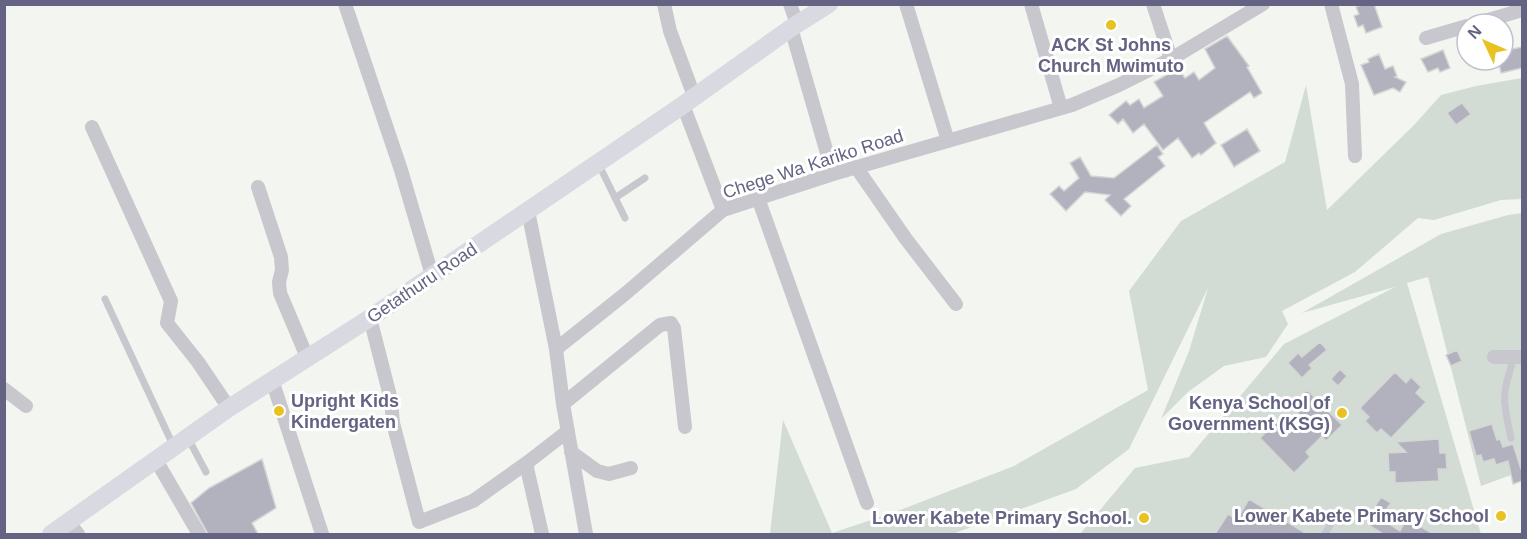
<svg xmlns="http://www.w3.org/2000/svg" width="1527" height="539" font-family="Arial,sans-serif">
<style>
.green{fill:#d2dcd5}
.building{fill:#b1b2bd;stroke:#d5d6d4;stroke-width:1.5}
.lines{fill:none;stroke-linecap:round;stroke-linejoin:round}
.service{stroke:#c7c7cd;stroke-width:7}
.minor{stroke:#c7c7cd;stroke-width:14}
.secondary{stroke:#d9d9e1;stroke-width:18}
.poi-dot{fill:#e7c220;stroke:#fff;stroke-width:2}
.labels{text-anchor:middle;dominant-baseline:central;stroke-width:6;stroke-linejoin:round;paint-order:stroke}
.poi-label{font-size:18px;font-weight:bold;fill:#646383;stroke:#fff;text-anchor:end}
.street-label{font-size:18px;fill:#646383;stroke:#fff}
</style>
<rect width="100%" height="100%" fill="#f3f5f1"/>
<path class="green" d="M1522,78V199L1501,200L1434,220L1418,218L1355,272L1282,311L1288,324L1266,357L1224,366L1188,392L1161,419L1189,351L1208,288L1129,449L1076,489L952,534H770L783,420L832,533L895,512L1014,466L1148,390L1129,291L1181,221L1285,162L1306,85L1327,210L1414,125L1441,95L1476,86Z
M1522,213V471L1481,486L1428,277L1407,283L1481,534H1080L1135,468L1189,457L1284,344L1395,287L1302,313L1441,234L1508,215Z"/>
<path class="building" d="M1363,4H1374L1382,27L1366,33L1363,25L1358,27L1354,16L1359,14L1356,7Z
M1227,36L1249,66L1247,67L1262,93L1254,98L1250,92L1204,123L1216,143L1201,155L1199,153L1192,158L1178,138L1163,150L1144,124L1133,133L1123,119L1118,124L1109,115L1126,101L1130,105L1139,99L1144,108L1163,96L1154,82L1178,68L1185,78L1194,72L1199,80L1215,68L1205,49Z
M1522,47V68L1501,73L1498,60H1503V51Z
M1443,50L1450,68L1440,72L1438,68L1428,72L1421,59Z
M1379,54L1385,69L1393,66L1397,76L1395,77L1406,82L1400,92L1393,88L1374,95L1361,65L1369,62L1368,59Z
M1462,103L1471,114L1456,125L1447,113Z
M1247,129L1260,151L1234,167L1221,145Z
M1157,145L1163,154L1158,157L1165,166L1124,199L1131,206L1121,216L1105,200L1110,195L1085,192L1066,211L1050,194L1059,186L1064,191L1079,178L1070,163L1080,157L1091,176L1114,178Z
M1320,342L1327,350L1309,365L1312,368L1302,378L1288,363L1298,353L1302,357Z
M1457,350L1462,361L1451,366L1446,355Z
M1340,369L1347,376L1338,386L1331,379Z
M1395,372L1406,383L1411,377L1421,387L1416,393L1426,402L1391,438L1381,429L1377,433L1365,421L1369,417L1360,408Z
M1307,390L1342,425L1326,441L1322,436L1306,452L1310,457L1294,473L1260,438L1276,422L1288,434L1304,419L1291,406Z
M1492,424L1497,440L1500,439L1503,447L1513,444L1521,469H1522V481L1513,484L1508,461L1496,465L1494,459L1483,462L1481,455L1476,456L1469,431Z
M1439,439L1440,453H1446L1447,469H1438L1439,481L1395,483V472H1389L1388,453L1406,452L1396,442Z
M262,459L276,508L252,523L258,534H208L191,503L209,488Z
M1381,497L1391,503L1380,518L1400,531L1407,518L1433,534H1383L1370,526L1375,517L1370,514Z
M1249,499L1307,534H1215L1228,514L1237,520Z"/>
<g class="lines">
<path class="service" d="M598,163L625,218
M615,198L645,178
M105,299L173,445
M1511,438C1503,401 1501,395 1514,358
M189,440L206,472
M1325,534L1333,520"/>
<path class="minor" d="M345,4L401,170L432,275
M664,4L670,31L694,96
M790,4L797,24
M906,4L948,141
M1031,4L1061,108
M1153,4L1171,59
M1331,4L1352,84L1355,156
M1475,24L1522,10
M791,28L833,174
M1426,38L1467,26
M683,105L723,210
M92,127L171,301L167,323L198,362L229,408
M856,167L906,239L956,304
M258,187L281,257L282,270L279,282L280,293L307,357
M758,198L867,503
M528,211L556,349L563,404L586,534
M370,318L391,400L393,423L419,522L473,501L528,462
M556,349L625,294L723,210L833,174L1072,105L1119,85L1171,59L1263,4
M1494,357H1522
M272,380L322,534
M4,389L26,406
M563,404L660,325L671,323L674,328L685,427
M571,452L597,471L609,474L631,468
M156,460L199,534
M68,522L78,534
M542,534L527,468L528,462L568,431"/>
<path class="secondary" d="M51,534L229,408L370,318L683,105L791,28L829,4"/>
</g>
<g class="poi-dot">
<circle cx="1111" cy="25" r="6"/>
<circle cx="279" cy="411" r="6"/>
<circle cx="1342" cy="413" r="6"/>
<circle cx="1501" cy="516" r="6"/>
<circle cx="1144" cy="518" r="6"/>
</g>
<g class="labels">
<g class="poi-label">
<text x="1111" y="45" text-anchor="middle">ACK St Johns<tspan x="1111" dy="21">Church Mwimuto</tspan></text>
<text x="291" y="401" text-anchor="start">Upright Kids<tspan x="291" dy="21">Kindergaten</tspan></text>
<text x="1330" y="403">Kenya School of<tspan x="1330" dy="21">Government (KSG)</tspan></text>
<text x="1489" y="516">Lower Kabete Primary School</text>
<text x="1132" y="518">Lower Kabete Primary School.</text>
</g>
<g class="street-label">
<text transform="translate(813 164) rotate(-18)">Chege Wa Kariko Road</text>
<text transform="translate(422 283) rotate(-34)">Getathuru Road</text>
</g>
</g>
<rect width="1527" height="539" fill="none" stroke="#646383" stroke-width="12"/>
<g transform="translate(1485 42) rotate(314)"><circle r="28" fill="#ffffff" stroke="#c1c1cd" stroke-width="1.5"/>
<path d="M0-4.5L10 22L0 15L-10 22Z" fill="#e7c220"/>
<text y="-9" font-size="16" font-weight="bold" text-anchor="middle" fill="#646383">N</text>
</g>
</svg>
